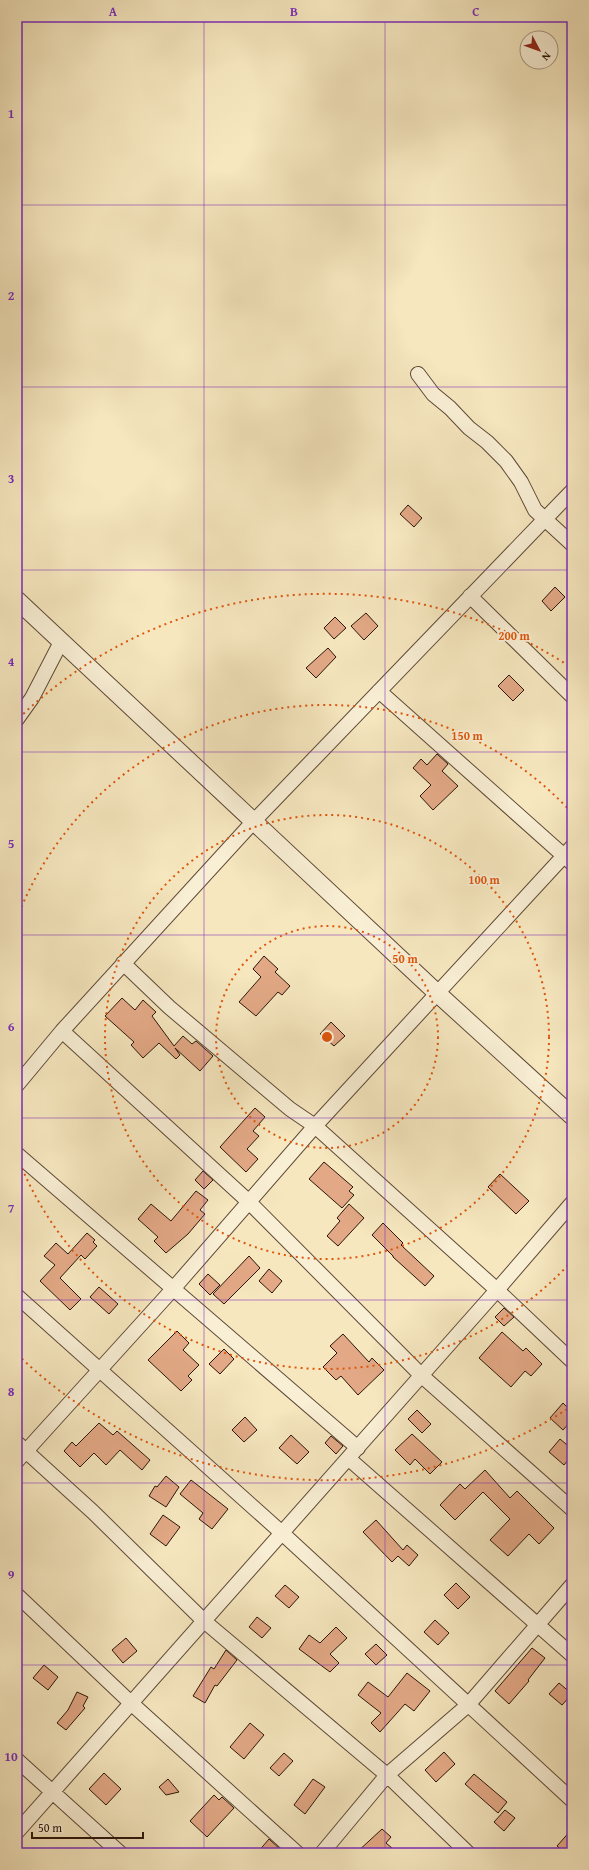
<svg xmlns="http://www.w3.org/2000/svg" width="589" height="1870" font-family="'Gentium Book Plus',serif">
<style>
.building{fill:#e3a986;stroke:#2b1409}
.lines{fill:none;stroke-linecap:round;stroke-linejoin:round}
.minor-casing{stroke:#5e4936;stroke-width:16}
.tertiary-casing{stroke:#5e4936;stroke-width:19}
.minor{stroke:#f9efd5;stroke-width:14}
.tertiary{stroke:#f9efd5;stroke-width:17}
.grid{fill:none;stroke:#7b2cbf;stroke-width:1;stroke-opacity:0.55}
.ring{fill:none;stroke:#df560c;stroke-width:2;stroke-dasharray:2 4}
.centre{fill:#df560c;stroke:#f9efd5;stroke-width:2}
.ring-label{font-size:12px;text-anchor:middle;font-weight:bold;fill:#df560c;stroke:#f9efd5;stroke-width:3.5;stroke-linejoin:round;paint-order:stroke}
.neatline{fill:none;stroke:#7b2cbf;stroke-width:1.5}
.grid-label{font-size:13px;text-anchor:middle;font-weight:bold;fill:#7b2cbf}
</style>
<rect width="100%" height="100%" fill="#f6e7bf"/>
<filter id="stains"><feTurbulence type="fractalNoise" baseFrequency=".005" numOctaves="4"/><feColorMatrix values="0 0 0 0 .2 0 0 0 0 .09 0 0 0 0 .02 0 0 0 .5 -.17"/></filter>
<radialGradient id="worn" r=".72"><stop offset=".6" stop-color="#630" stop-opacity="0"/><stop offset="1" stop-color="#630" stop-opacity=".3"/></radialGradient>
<path class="building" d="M408,505L422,518L414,527L400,514Z
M555,587L565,597L551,611L542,601Z
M366,613L378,626L364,640L351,626Z
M335,617L346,628L334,639L324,628Z
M328,648L336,657L316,678L306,668Z
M509,675L524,690L513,701L498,686Z
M437,754L448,764L442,771L458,786L433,810L420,796L431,785L413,768L421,759L427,765Z
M264,956L278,969L275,972L290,986L282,995L278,992L256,1016L239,1002L261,977L253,969Z
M122,998L135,1010L143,1000L156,1012L152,1016L174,1046L183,1036L192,1044L196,1041L213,1056L200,1071L175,1048L180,1055L176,1059L159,1043L143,1058L131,1045L134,1042L105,1016Z
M331,1022L345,1036L334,1046L320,1034Z
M255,1108L265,1117L253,1131L259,1136L247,1149L258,1159L246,1172L220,1147Z
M324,1162L353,1187L349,1191L354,1195L342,1208L309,1179Z
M203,1171L213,1180L204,1189L195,1180Z
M500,1174L529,1201L516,1214L488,1187Z
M196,1191L208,1200L200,1210L205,1214L188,1234L166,1253L154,1241L158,1237L138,1219L151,1204L171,1221Z
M349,1204L364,1218L338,1246L327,1236L340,1221L337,1218Z
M383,1223L403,1243L401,1245L434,1276L425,1286L393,1257V1256L372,1235Z
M87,1233L95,1240L93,1242L97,1246L85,1259L81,1255L60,1278L81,1299L70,1310L40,1281L55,1265L44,1256L56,1243L68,1254Z
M249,1256L260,1268L224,1304L213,1294Z
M269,1269L282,1281L272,1293L259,1281Z
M208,1274L220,1285L210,1295L199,1284Z
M99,1287L118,1304L109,1314L90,1297Z
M504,1308L514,1317L504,1326L495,1317Z
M177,1331L189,1343L183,1350L199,1365L188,1376L192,1380L181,1391L148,1360Z
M502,1332L523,1351L526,1348L542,1364L531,1376L525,1371L511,1387L479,1358Z
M343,1334L369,1362L372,1358L384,1370L358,1395L341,1376L336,1380L323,1367L337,1353L330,1346Z
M224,1349L234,1359L220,1374L209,1364Z
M563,1403L572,1412V1420L563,1430L550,1418Z
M417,1410L431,1424L422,1433L408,1419Z
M245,1417L257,1430L244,1442L232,1430Z
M99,1423L113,1435L117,1431L150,1460L142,1470L120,1450L106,1465L94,1453L80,1467L64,1451L72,1442L76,1446Z
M412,1434L442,1462L430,1474L415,1459L410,1465L395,1450Z
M291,1435L309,1452L297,1464L279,1448Z
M331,1436L343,1446L336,1454L325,1443Z
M560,1439L572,1449V1455L564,1465L549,1452Z
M485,1470L510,1498L517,1491L554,1528L539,1544L529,1534L508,1556L490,1540L510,1519L483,1492L455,1520L440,1505L460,1484L465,1489Z
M166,1476L179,1487L166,1507L149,1496L155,1486L157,1487Z
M191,1480L228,1509L212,1529L199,1519L203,1513L180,1494Z
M163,1515L180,1527L166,1546L150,1534Z
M376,1520L403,1550L407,1545L418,1555L409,1566L398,1556L392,1562L363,1532Z
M456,1583L470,1597L458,1609L444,1595Z
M285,1585L299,1597L289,1608L275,1596Z
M257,1617L271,1628L262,1638L249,1627Z
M435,1620L449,1633L438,1645L424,1632Z
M336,1627L347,1638L330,1654L339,1663L330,1672L299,1649L309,1635L320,1643Z
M126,1638L137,1651L123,1663L112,1650Z
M376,1644L387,1655L376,1665L365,1654Z
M532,1648L545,1658L528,1680L529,1681L509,1704L495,1691Z
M226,1650L237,1660L217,1686L215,1685L205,1703L193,1696L211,1667L214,1669Z
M44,1665L58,1677L48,1690L33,1678Z
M407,1673L430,1691L414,1711L405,1704L380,1732L371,1723L381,1713L358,1695L368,1682L388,1697Z
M559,1683L572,1694L562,1705L549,1694Z
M77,1692L88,1697L83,1706L85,1708L66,1730L57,1723L68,1710Z
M250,1723L264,1735L244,1759L230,1747Z
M444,1752L455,1764L436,1782L425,1770Z
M284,1753L293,1761L279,1776L270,1768Z
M104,1773L121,1789L106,1805L89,1789Z
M474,1774L507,1802L498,1813L465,1784Z
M168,1779L179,1792L166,1795L159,1787Z
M313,1779L325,1787L305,1814L294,1805Z
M214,1795L219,1800L222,1797L234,1808L207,1837L190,1821Z
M505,1810L515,1818L504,1831L494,1822Z
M382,1829L391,1837L386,1843L398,1853H356Z
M572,1829V1853H565L557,1846Z
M269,1839L281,1850L278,1853H257Z"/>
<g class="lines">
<g class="minor-casing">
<path id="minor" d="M418,374L433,394L450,408L469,428L487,442L506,461L521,482L535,510L572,544
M470,596L572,696
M379,691L572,863
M17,719L32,698L61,642
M123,963L169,1007L290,1109L315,1126L497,1290L572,1361
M62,1031L248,1201L422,1376L572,1509
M17,1085L62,1031L254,821L572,491
M17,1154L358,1448
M17,1296L282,1533L572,1800
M17,1443L93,1512L204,1621L387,1775L468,1853
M348,1458L572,1655
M17,1461L173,1289L315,1126L572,847
M17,1595L131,1703L297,1853
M17,1760L120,1853
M17,1832L497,1290L572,1203
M322,1853L387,1775L468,1705L572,1585"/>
</g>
<g class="tertiary-casing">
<path id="tertiary" d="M17,600L437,993L572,1116"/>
</g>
<use href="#minor" class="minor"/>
<use href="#tertiary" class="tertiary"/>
</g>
<path class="grid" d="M204,17V1853M385,17V1853M17,205H572M17,387H572M17,570H572M17,752H572M17,935H572M17,1118H572M17,1300H572M17,1483H572M17,1665H572"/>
<g class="ring">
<circle cx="327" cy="1037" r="111"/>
<circle cx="327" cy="1037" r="222"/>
<path d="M572 1261A332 332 0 0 1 17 1156M17 918A332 332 0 0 1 572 813"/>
<path d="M572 1406A443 443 0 0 1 19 1356M19 718A443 443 0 0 1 572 668"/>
</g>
<circle cx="327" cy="1037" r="6" class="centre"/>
<g class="ring-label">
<text x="514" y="640">200 m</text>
<text x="467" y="740">150 m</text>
<text x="484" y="884">100 m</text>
<text x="405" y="963">50 m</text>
</g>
<rect width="589" height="1870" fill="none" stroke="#f6e7bf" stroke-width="44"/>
<g transform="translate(539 50) rotate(131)"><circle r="19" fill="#f9efd5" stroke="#a79783"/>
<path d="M0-3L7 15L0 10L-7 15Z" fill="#8f2418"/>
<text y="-6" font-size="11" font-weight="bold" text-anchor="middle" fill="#2b1409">N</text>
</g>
<path d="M32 1832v6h111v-6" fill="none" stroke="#2b1409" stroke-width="2"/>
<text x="38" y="1832" font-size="12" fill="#2b1409" stroke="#f9efd5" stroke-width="3" paint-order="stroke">50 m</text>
<rect x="22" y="22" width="545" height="1826" class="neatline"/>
<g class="grid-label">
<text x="113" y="16">A</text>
<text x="294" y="16">B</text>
<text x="476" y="16">C</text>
<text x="11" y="118">1</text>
<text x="11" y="300">2</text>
<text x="11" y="483">3</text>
<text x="11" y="666">4</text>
<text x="11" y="848">5</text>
<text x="11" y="1031">6</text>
<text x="11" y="1213">7</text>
<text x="11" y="1396">8</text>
<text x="11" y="1579">9</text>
<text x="11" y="1761">10</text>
</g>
<rect width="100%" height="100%" filter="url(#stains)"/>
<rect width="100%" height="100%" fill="url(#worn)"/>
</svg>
